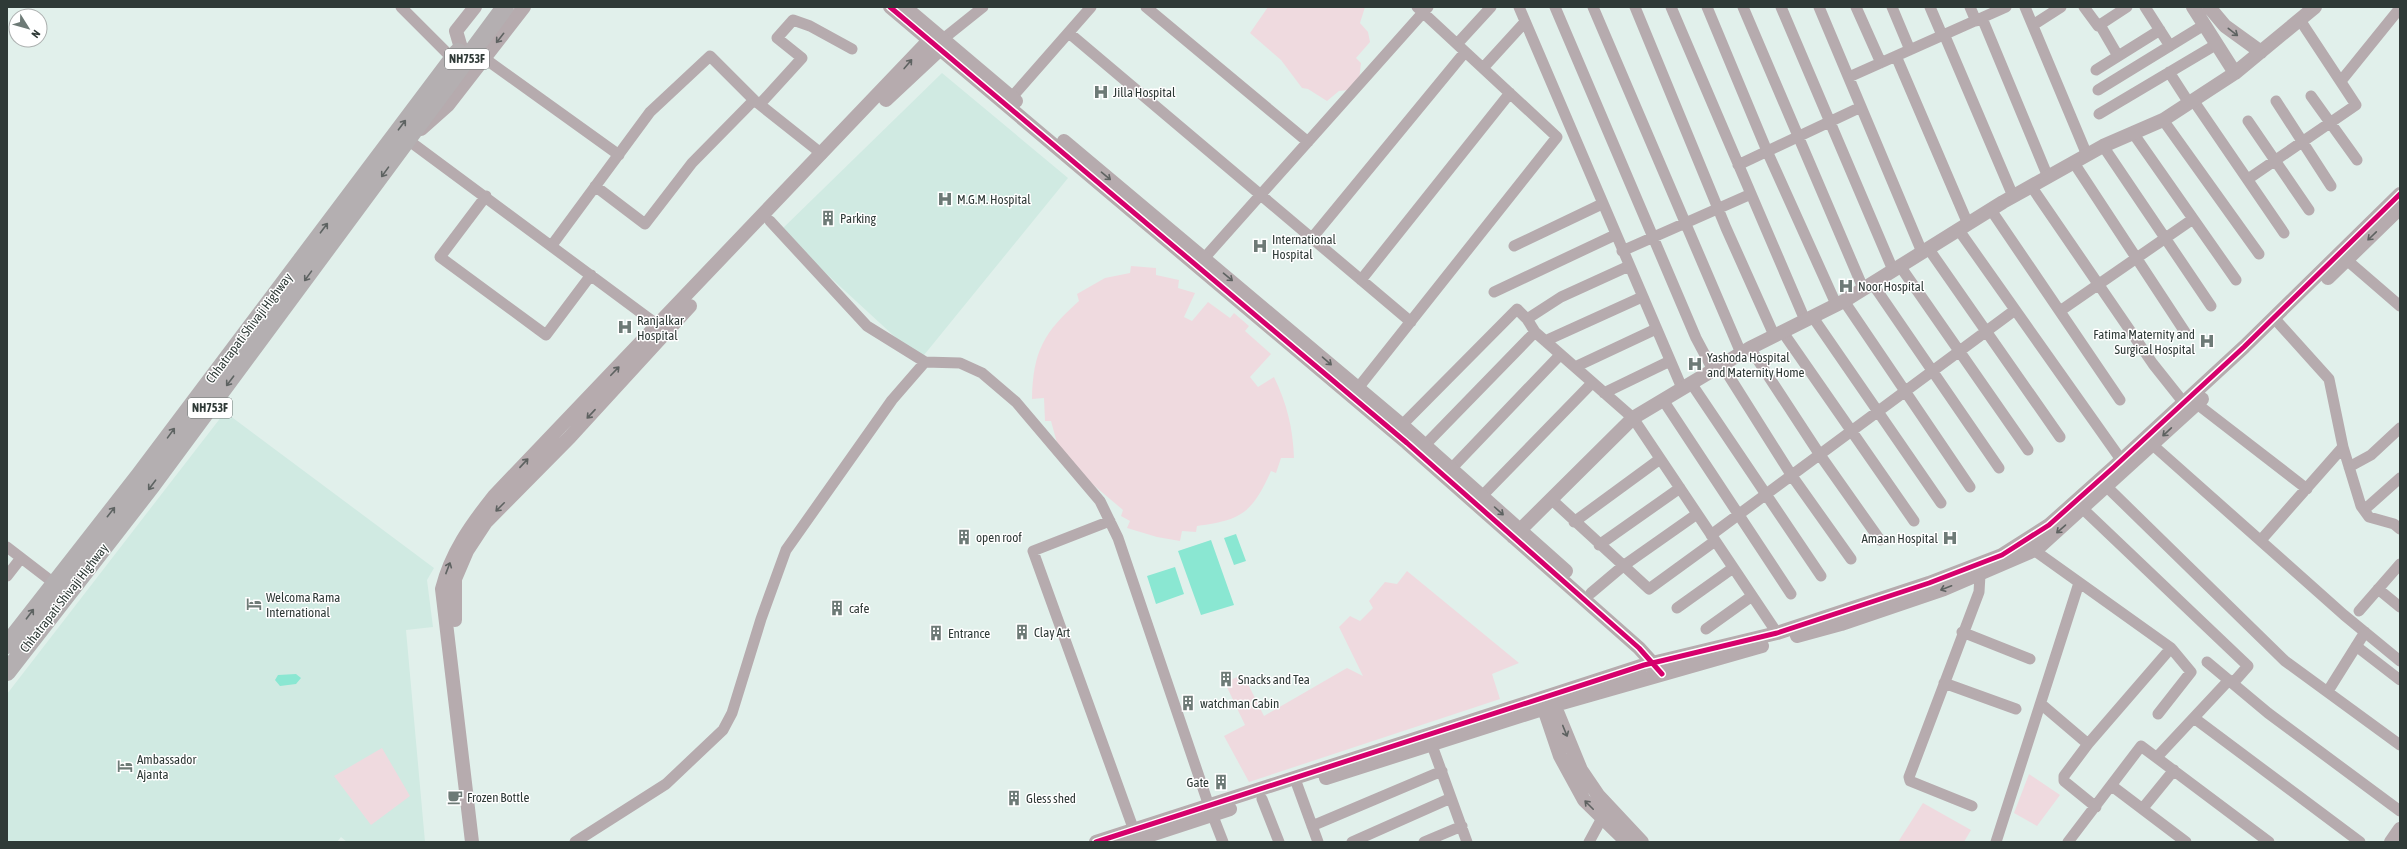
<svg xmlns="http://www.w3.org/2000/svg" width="2407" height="849" font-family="'Asap Condensed',sans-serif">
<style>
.built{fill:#d0eae2}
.green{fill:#efdadf}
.water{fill:#8ae7d2}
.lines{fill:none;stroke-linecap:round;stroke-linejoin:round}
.minor{stroke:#b6abae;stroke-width:11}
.tertiary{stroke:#b6abae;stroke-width:14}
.trunk{stroke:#b4afb1;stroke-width:18}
.cycleway-casing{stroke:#fff;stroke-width:8}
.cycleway{stroke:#d6006c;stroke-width:5}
.oneway{stroke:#5e6261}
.oneway2{stroke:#5e6362}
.labels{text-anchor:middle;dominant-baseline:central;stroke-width:3;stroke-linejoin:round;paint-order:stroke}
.shield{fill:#fff;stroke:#6d7573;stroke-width:1}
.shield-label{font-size:12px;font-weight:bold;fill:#2f3a37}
.poi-label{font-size:13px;fill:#2f3a37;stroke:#fff;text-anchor:start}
.street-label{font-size:13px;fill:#2f3a37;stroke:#fff}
</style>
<rect width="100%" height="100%" fill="#e1f0eb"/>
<path class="built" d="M942,73L1068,178L920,360L780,231Z
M225,412L434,568L427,580L433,627L406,630L425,842H347L341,837L337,842H7V694Z"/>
<path class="green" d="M1268,7H1365L1360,23L1368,32L1370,42L1356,58L1361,63L1359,80L1350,90L1339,91L1327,101L1308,89L1302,88L1281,60L1250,33Z
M1131,266L1156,268V275L1179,280L1178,288L1195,293L1184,317L1192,321L1208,302L1230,318L1234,313L1249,326L1245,331L1271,354L1250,377L1258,387L1274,377C1287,404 1293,428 1294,458H1281L1276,473L1271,471C1252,513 1242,520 1197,526L1196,532L1182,531L1180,541L1157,537L1127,528L1130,521L1121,516L1123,510L1084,477L1057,443L1051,421H1045L1044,398L1032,399C1033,351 1044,332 1079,301L1077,294L1105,278L1130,273Z
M1407,571L1519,663L1492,674L1500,699L1249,782L1224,736L1245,725L1225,683L1243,674L1264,716L1347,668L1363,676L1339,627L1350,616L1360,621L1373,608L1369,601L1385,582L1397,584Z
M382,748L410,796L371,825L334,776Z
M2029,774L2060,795L2037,826L2014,813Z
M1923,803L1971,830L1964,842H1898Z"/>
<path class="water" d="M1236,534L1246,561L1234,565L1224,538Z
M1211,540L1234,605L1201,615L1178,551Z
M1175,567L1184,594L1156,604L1147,576Z
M296,674L301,678L296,684L280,686L275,680L278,675Z"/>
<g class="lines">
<path class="minor" d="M401,7L452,58
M1146,7L1308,142
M1519,7L1682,388
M1555,7L1696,338L1713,370
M1593,7L1741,353
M1635,7L1726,228L1774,335
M1671,7L1805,320
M1707,7L1767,151L1836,304
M1743,7L1863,288
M1781,7L1893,270
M1819,7L1922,252
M1856,7L1881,63
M1892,7L1910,50
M1930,7L1942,35
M1970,7L1976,21
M2025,7L2087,155
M2084,7L2098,26L2127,7
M2145,7L2170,46
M1982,18L2048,177
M2033,25L2061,7
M2100,25L2118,56
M1069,33L1411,322
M1944,34L2013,196
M943,39L983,7
M1457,44L1491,7
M1896,56L1968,224
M484,58L619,155
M1483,68L1525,22
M2096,70L2160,30
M2169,72L2189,103
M1849,77L2006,7
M2341,81L2400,8
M2098,90L2204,25
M2311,96L2357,160
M1012,97L1091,7
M2193,100L2284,233
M2276,101L2331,186
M760,104L802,58L777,38L793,20L810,26L852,49
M2099,114L2217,44
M2163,120L2259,254
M2248,121L2309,210
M2133,133L2236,280
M408,140L663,329
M2103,146L2211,306
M2074,163L2185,332
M1738,165L1861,107
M2248,179L2356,105L2300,20
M595,186L645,224L692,163L754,100
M2031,186L2153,364L2184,403
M486,196L440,257L546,335L591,275
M1991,210L2120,400
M770,221L867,326L925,362L960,363L982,373L1016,402L1100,501L1118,538L1209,806L1223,842
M1958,229L2122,461
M1312,238L1465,52
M552,245L650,112L710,56L754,100L822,154
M1514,246L1602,204
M1928,248L2060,437
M1622,251L1751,194
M2341,255L2400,306
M1199,264L1428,7
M1900,266L2028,450
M1361,280L1510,93
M1872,283L1999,468
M1494,292L1615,235
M1844,301L1970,487
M2060,311L2193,219
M1812,316L1941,503
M2274,318L2329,379L2343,447L2361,506L2369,517L2394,524L2400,529
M1527,319L1561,297L1629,266
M1782,331L1914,521
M1545,341L1642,297
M1750,348L1820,455L1880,540
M1722,365L1792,476L1851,559
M1575,367L1656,329
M1691,383L1821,576
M1358,388L1557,137L1417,7
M1604,393L1670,361
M1663,400L1791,594
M2197,404L2307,489
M1402,425L1517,309L1527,319L1535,332L1633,418L1777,633
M2146,439L2344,615L2400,661
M1425,445L1535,332
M2349,467L2371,455L2400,428
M1451,469L1560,355
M2107,487L2285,661L2400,745
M1482,496L1592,383
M1551,499L1649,589L1715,541
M2083,509L2248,666L2233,683
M2364,510L2400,478
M1110,521L1033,551L1136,836
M1574,522L1660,459
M1711,535L2015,310
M2261,540L2343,447
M1599,545L1680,488
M2028,546L2171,648L2088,744L2064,776V781L2096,807
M7,547L59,587
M7,576L21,558
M2378,589L2400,607
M1591,593L1623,566L1697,514
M1677,608L1733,568
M2359,611L2400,564
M1706,629L1752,596
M1962,632L2030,659
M2356,646L2400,680
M2207,662L2268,713L2400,811
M1944,683L2016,709
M2328,691L2365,632
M2041,704L2088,744
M2158,714L2191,672L2171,648
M2194,718L2360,842
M1429,737L1467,842
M2157,757L2229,680
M1295,779L1318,842
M2112,786L2186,842
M1262,799L1279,842
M1972,806L1910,781L1909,777L1979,592L1980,575
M2143,808L2174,770
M1312,826L1442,771
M575,842L666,784L723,730L732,713L761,619L786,550L892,400L925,362
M1352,842L1451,798
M1424,842L1462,826
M1589,842L1602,818
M1996,842L2079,583
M2068,842L2141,746L2269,842"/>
<path class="tertiary" d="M890,7L1407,443L1639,648L1658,669
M905,7L1016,101
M2193,7L2235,73
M2209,7L2225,26L2261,52
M461,48L456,31L475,7
M886,100L947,43
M421,129L448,105L524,7
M1064,141L1402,425L1566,571
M2328,278L2400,208
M1513,537L1633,418L1750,348L1844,301L2003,202L2103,146L2163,120L2235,73L2315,7
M455,620V579L467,551L486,522L570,437L690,306
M1797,636L1841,624L1944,589L2037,549L2202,399
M1551,697L1581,770L1598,795L1642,842
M1541,700L1560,756L1584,800L1627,842
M1326,778L1555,705L1762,646
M472,842L442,589C451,553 471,525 494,496L935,34
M1096,842L1644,665L1777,633L1929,583L2002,555L2049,525L2114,467L2244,347L2400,194
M1129,842L1230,809
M2391,842L2400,829"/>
<path class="trunk" d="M7,645L139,476L458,52
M7,672L152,485L505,7"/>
<g class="cycleway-casing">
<path id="cycleway" d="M890,7L1407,443L1639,648L1662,674
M1096,842L1644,665L1777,633L1929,583L2002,555L2049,525L2114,467L2244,347L2400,194"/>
</g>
<use href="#cycleway" class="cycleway"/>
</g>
<defs><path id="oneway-shaft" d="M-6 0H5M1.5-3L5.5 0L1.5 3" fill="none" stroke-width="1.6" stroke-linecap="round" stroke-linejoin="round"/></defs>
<g class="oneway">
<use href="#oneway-shaft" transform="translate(2233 32) rotate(38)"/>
<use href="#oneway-shaft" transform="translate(500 38) rotate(128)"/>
<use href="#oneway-shaft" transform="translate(908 64) rotate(-50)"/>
<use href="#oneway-shaft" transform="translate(1106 176) rotate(40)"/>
<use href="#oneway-shaft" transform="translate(2372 236) rotate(136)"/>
<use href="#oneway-shaft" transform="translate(1228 277) rotate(40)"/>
<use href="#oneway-shaft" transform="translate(1327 361) rotate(41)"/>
<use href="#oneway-shaft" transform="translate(615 371) rotate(-46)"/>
<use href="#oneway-shaft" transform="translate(591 414) rotate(133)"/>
<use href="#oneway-shaft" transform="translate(2167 432) rotate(137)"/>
<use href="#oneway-shaft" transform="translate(524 463) rotate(-47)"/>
<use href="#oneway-shaft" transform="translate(500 507) rotate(135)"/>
<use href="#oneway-shaft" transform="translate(1499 511) rotate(42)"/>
<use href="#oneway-shaft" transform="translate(2061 529) rotate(139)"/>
<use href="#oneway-shaft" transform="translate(448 568) rotate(-69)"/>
<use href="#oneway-shaft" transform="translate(1946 588) rotate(159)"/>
<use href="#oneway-shaft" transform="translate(1565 731) rotate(68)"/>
<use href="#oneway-shaft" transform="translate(1589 805) rotate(-135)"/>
</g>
<g class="oneway2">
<use href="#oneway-shaft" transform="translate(402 125) rotate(-53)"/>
<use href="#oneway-shaft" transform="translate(385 172) rotate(126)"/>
<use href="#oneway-shaft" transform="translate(324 228) rotate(-53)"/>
<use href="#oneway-shaft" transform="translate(308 276) rotate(126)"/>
<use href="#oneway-shaft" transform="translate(230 381) rotate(127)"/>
<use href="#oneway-shaft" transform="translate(171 433) rotate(-54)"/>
<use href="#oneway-shaft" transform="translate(152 485) rotate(127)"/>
<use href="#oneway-shaft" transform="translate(111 512) rotate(-52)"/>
<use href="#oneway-shaft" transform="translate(30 614) rotate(-53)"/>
</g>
<defs>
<g id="hospital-bare" transform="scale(1.2)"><path d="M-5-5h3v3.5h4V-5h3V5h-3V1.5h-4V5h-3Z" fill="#6d7a76" stroke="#fff" stroke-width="2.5" paint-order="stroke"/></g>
<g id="building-bare" transform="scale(1.2)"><path d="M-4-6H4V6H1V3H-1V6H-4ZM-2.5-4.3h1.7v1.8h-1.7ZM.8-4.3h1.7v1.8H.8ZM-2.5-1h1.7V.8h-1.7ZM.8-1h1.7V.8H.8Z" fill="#6d7a76" stroke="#fff" stroke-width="2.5" paint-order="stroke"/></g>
<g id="hotel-bare" transform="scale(1.2)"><path d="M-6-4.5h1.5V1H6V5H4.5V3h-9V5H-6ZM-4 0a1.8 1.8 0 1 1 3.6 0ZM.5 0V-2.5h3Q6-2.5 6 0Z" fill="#6d7a76" stroke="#fff" stroke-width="2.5" paint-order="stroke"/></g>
<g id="cafe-bare" transform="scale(1.2)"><path d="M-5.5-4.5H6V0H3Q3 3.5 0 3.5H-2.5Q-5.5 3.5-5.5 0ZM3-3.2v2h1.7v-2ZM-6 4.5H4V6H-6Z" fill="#6d7a76" stroke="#fff" stroke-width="2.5" paint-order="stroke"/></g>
</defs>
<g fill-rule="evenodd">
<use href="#hospital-bare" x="1101" y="92"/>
<use href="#hospital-bare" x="945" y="199"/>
<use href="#building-bare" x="828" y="218"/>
<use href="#hospital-bare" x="1260" y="246"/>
<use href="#hospital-bare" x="1846" y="286"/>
<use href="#hospital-bare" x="625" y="327"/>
<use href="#hospital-bare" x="2207" y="341"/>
<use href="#hospital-bare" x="1695" y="364"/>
<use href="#building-bare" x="964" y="537"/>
<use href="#hospital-bare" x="1950" y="538"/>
<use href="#hotel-bare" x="254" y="604"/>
<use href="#building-bare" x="837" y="608"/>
<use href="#building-bare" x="1022" y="632"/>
<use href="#building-bare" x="936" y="633"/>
<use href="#building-bare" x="1226" y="679"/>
<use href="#building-bare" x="1188" y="703"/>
<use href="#hotel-bare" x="125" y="766"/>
<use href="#building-bare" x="1221" y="782"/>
<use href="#cafe-bare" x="455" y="797"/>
<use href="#building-bare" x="1014" y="798"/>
</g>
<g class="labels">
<g class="shield">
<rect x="445" y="49" width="44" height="20" rx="3"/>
<rect x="188" y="398" width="44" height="20" rx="3"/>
</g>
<g class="shield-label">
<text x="467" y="59">NH753F</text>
<text x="210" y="408">NH753F</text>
</g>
<g class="poi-label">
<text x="1113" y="92">Jilla Hospital</text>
<text x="957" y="199">M.G.M. Hospital</text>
<text x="840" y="218">Parking</text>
<text x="1272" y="239">International<tspan x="1272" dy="15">Hospital</tspan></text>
<text x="1858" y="286">Noor Hospital</text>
<text x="637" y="320">Ranjalkar<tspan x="637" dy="15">Hospital</tspan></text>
<text x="2195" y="334" text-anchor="end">Fatima Maternity and<tspan x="2195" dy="15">Surgical Hospital</tspan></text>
<text x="1707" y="357">Yashoda Hospital<tspan x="1707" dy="15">and Maternity Home</tspan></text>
<text x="976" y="537">open roof</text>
<text x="1938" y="538" text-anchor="end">Amaan Hospital</text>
<text x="266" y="597">Welcoma Rama<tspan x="266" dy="15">International</tspan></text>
<text x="849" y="608">cafe</text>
<text x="1034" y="632">Clay Art</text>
<text x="948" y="633">Entrance</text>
<text x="1238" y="679">Snacks and Tea</text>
<text x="1200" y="703">watchman Cabin</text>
<text x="137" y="759">Ambassador<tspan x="137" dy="15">Ajanta</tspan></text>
<text x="1209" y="782" text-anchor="end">Gate</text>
<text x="467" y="797">Frozen Bottle</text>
<text x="1026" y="798">Gless shed</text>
</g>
<g class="street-label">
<text transform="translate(249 328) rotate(-53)">Chhatrapati Shivaji Highway</text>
<text transform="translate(64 598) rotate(-52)">Chhatrapati Shivaji Highway</text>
</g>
</g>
<rect width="2407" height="849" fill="none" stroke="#2f3a37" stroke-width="16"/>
<g transform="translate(28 28) rotate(127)"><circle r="19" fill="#ffffff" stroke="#acb0af"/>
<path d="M0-3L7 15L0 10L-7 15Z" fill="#6d7a76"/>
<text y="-6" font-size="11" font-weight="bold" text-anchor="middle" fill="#2f3a37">N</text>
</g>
</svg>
